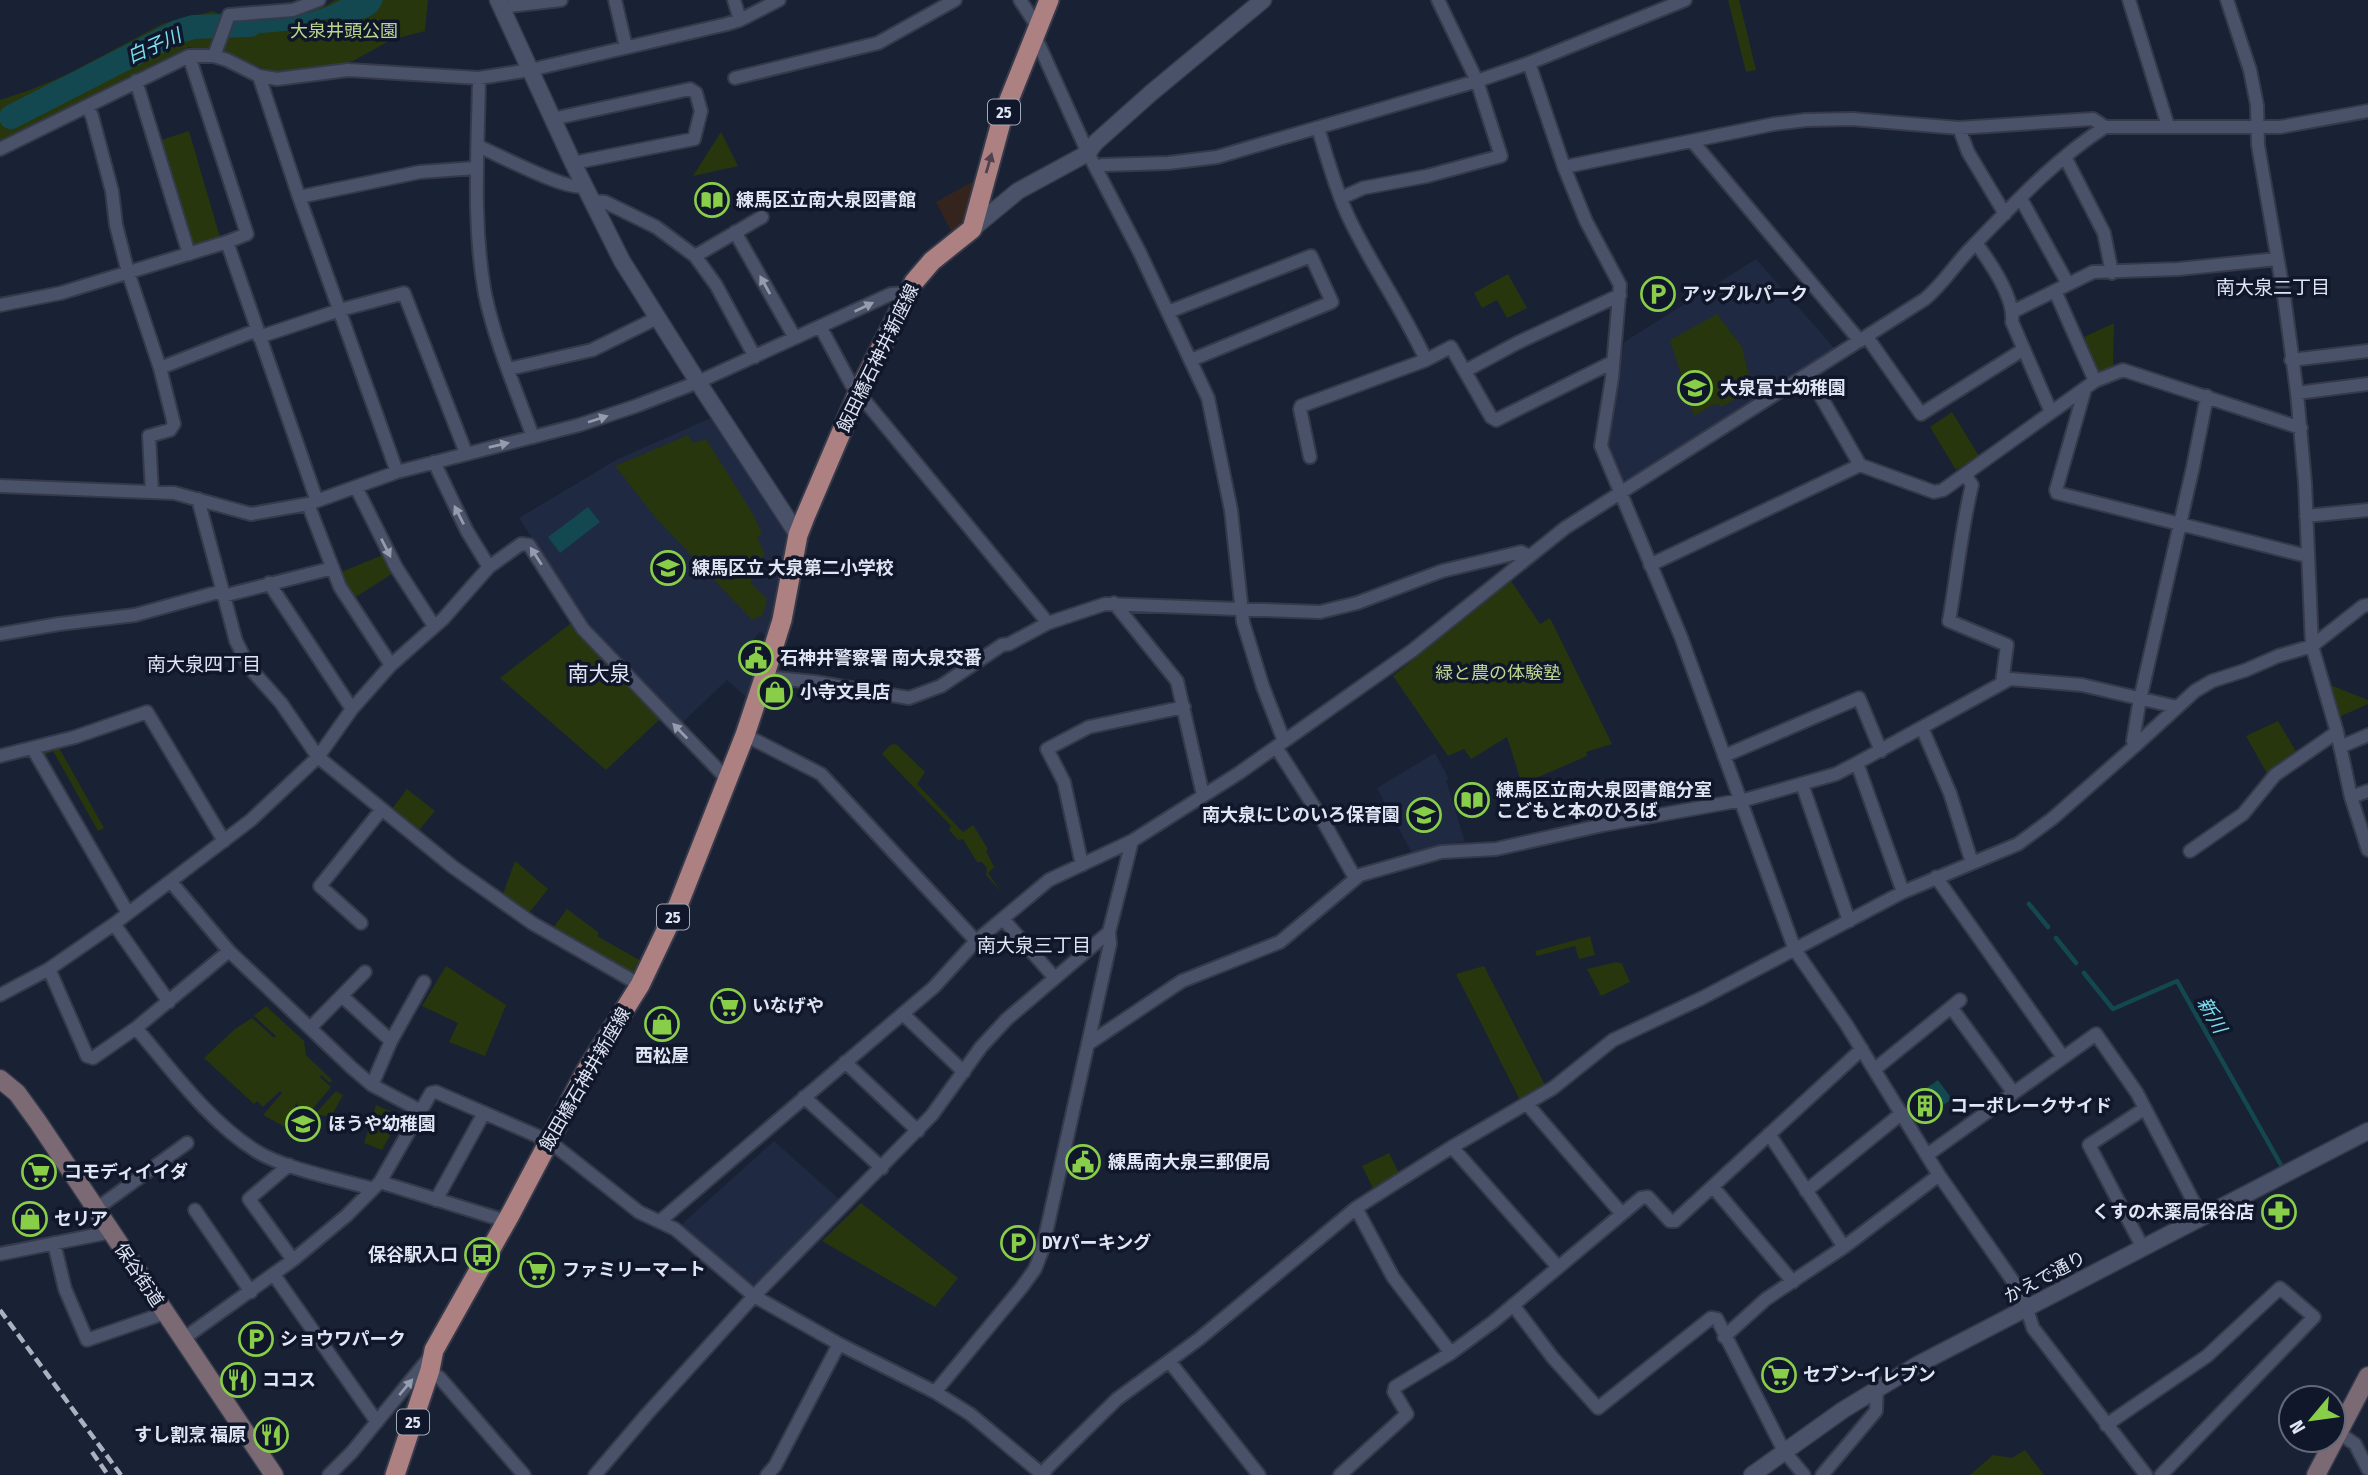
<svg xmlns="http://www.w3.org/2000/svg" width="2368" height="1475" font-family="'Fira Sans Condensed','Noto Sans JP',sans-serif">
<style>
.commercial{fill:#35241d}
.built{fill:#1f2942}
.green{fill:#28360d}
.water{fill:#134850}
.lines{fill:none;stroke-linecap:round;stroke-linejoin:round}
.stream{stroke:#134850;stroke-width:4.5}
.river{stroke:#134850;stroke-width:24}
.minor-casing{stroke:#353a4a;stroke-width:16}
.tertiary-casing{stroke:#353a4a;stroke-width:19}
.secondary-casing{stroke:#353a4a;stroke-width:21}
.primary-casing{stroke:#353a4a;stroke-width:23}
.minor{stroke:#495268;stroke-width:12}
.tertiary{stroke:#495268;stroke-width:16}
.secondary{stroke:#7b6974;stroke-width:18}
.primary{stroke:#ad8081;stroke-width:19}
.rail{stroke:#aab1bf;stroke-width:4.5;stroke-dasharray:10 5;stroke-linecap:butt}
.oneway{fill:#4f414d}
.oneway2{fill:#949cad}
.labels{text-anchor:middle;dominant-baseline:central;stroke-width:7;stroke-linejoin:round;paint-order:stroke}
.shield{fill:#10172a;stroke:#a1a7b6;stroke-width:2}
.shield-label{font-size:16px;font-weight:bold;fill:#dfe5f2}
.park-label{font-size:18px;fill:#bbd78f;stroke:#10172a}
.poi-label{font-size:18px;font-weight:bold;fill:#dfe5f2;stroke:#10172a;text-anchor:start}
.street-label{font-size:18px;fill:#dfe5f2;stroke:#10172a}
.water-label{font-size:19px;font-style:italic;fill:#7ae2f2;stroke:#10172a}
.neighbourhood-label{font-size:19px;fill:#dfe5f2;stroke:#10172a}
.quarter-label{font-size:21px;fill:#dfe5f2;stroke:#10172a}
</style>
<rect width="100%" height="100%" fill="#192134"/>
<path class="commercial" d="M972,182L976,191L967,221L957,230L951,231L936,202Z"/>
<path class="built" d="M1756,259L1835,349L1628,480L1622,479L1609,445L1624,342Z
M713,417L790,538L778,598L766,636L760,632L740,656L757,671L748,699L727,680L682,723L589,624L519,518L616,460Z
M1435,753L1449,779L1446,780L1465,842L1445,844L1412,853L1377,788Z
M774,1141L841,1201L757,1284H751L681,1225Z"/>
<path class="green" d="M335,0H428L425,31L391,40L353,61L285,74L265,69L229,55L189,47L0,141V100L30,90L68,74L162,24L213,11L233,20L293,15L323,7Z
M1728,0H1739L1756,70L1746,72Z
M189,131L221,241L190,247L158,141Z
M721,132L738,166L693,176Z
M1508,274L1527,308L1507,318L1497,300L1482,308L1474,293Z
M1717,314L1742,347L1752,388L1722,407L1718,404L1712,405L1694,416L1670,340Z
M2114,323L2113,366L2097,373L2082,338Z
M1952,412L1979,456L1956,470L1930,427Z
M688,435L693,443L706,439L753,514L762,534L757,537L765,554L755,563L756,567L752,574L751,583L767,599L763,615L752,620L656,518L615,466Z
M383,555L392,574L354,598L341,572Z
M1511,581L1540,624L1550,618L1612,744L1586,752L1587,756L1522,784L1507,737L1471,759L1464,749L1448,756L1393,676Z
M570,624L660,719L606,770L500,678Z
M2330,685L2368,700V704L2339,717Z
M2278,721L2298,755L2269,777L2246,736Z
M896,744L925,772L917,784L963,832L973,825L988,849L986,851L994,867L988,873L1001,892L986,875L987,868L982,862H977L963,839L958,840L949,830L951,826L882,754L890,745Z
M58,746L104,828L98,831L53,751L43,756L46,750Z
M407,789L435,811L419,830L392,809Z
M515,861L548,889L529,913L503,894Z
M567,909L599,933L597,936L641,961L635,976L551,931Z
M1590,936L1595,955L1579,959L1575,946L1537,956L1535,951Z
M1617,962L1622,964L1630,982L1601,996L1587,969Z
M446,966L506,1005L485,1056L449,1042L458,1023L422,1006Z
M1484,966L1546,1087L1520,1100L1456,974Z
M266,1006L304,1041L306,1055L332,1080L330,1083L321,1075L320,1077L331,1087L309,1113L301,1111L296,1102L292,1120L285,1127L263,1115L282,1093L280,1091L263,1107L257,1101L254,1104L204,1058L235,1029L252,1018L274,1038L276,1036L254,1016Z
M336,1091L343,1095L331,1117L315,1114Z
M376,1105L401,1116L382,1150L364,1143Z
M1389,1153L1399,1173L1373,1188L1362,1166Z
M861,1203L958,1278L935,1307L822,1241Z
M2025,1450L2044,1475H1970L1993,1455L2012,1458Z"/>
<path class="water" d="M341,0H383C373,28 347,17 327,19C317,20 306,26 296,29C273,34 249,33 226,33L230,22C270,20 305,19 341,0Z
M588,507L600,522L560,553L548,537Z
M1938,1080L1952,1099L1939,1108L1925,1089Z"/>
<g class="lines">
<path class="stream" d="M2029,904L2048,927
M2056,938L2076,963
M2084,973L2113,1009L2177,981L2281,1165"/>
<path class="river" d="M11,117L177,32L193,27L250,25"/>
<g class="minor-casing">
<path id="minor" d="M615,0L626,47
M734,0L740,20
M1020,0L1039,29
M2129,0L2168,126
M2227,0L2250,70L2257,105L2258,145L2284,296L2297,393L2305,483L2312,646L2337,732L2351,797L2368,850
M501,7L561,0
M1036,38L1088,153L1140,253L1208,398L1231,510L1243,622L1263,687L1284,741
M214,56L229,15L293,10L319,0
M1529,63L1564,167L1586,221L1620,285L1612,378L1601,446L1681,637L1795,950L1846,1024L1939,1175L2022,1294L2033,1328L2146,1475
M259,76L299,197L397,472
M479,78C478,150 472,223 485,294C495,342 516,390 533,437
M735,78L878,43L955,0
M136,81L189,254
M87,107L92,116L112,191L116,225L128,272L160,368L174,424L170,430L149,436L152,492
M552,119L690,89L696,93L701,111L694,139L573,163
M1318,128C1327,157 1335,188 1348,216C1371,265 1403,310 1426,360
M1959,128L1968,152L2005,214
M1693,142L1860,341
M478,146C497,154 568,192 584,186
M0,149L189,56H214L227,60L259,76L277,79L348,70L479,78L530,70L727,24L740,20L779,0
M2065,157L2104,233L2112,273
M1097,167L1102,165L1168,163L1217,157L1477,81L1529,63L1685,0
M1564,167L1774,124L1806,120L1852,119L1959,128L2093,119L2105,127
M299,197L420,172L476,168
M1341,198L1363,188L1427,176L1501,156L1477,81L1438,0
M2021,199L2068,284
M592,201L605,202L656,227L695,256L716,285L755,357
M735,232L795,338
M227,242L317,501
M1976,243C1990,262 2015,298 2012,322L2051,412
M695,256L762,217
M2055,291L2095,381
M0,305L61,293L227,242L247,234L189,56
M2014,311L2093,272L2178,269L2277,259
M1168,312L1311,256L1332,302L1191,360
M821,328L851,384L1048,623
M259,337L340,310L404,293L466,453
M1867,337L1921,414L2024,349
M2291,360L2368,351
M160,368L257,330
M509,369L592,350L657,318
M1465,371L1517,343L1620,295
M2085,389L2056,490L2057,493L2307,556
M2297,393L2368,384
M1310,457L1300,409L1301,406L1426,360L1451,347L1491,417L1496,420L1613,362
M434,462L467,531L489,567
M1860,465L1934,492L1943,490L2095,381L2123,370L2301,428
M1965,474L1972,485C1961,530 1957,575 1949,621L2007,645L2002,683
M0,486L174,493L251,514L308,504L397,472L579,425L636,406L698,382L891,294L909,293
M356,487L396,567L434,626
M198,499L236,641L249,667L281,703L318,757L453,867L532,923L640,985
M308,504L340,587L391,665
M2306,516L2368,510
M1650,565L1860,465L1808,374
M269,583L352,709
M223,596L333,568
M1114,603L1177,681L1203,795
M0,634L59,624L135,615L222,591
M765,677L815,682L909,698L941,686L1002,645L1009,644L1048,623L1105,604L1320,612L1357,603L1442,571L1521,552L1529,556
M1922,728L1950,793L1972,863
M745,735L821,774L976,941
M2136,745L2195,691L2212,681L2246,670L2278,656L2312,646L2363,606L2368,605
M1276,747L1322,819L1355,878
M2340,747L2368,735
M33,749L128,913
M0,756L75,737L147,712L224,841
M1724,756L1859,698L1881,751
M1857,763L1903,892
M1802,784L1849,921
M2351,797L2368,791
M2190,851L2243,814L2275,775L2337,732
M1082,865L1064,782L1047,749L1089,727L1184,707
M1936,877L2063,1057
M171,882L229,951L352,1068L372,1085L421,1111
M1003,919L1054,977
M361,923L320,886L382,809
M114,924L169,1002
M49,969L87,1056L93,1058L136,1028L229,951
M0,995L49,969L114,924L251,820L318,757L352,709L391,665L443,619L489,567L521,544L529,545L583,629L728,780
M342,996L391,1041
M1951,1007L2013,1092
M903,1014L964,1072
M136,1028C172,1070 208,1121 256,1151C285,1169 339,1179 373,1189
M310,1028L365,972
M1088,1044L1182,981L1280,942L1360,875L1441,852L1496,849L1603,825L1748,799L1836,774L1857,763L2010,679L2082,685L2177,707
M845,1062L918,1131
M1875,1069L1960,1000
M372,1085L391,1041L424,982
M804,1097L882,1168
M1527,1104L1622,1214
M1769,1134L1844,1247
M1452,1147L1558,1267
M1927,1155L2096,1034L2137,1093L2202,1218
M289,1165L249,1199L293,1260
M380,1182L506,1221
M1713,1187L1793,1282
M1806,1191L1902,1113
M436,1200L484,1113
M1356,1208L1393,1277L1451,1353
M96,1209L187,1143
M195,1210L251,1292
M660,1221L934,987L976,941L1049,880L1132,841L1239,773L1413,650L1565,528L1925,299C1944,283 1955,264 1972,247C2013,205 2055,159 2105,127H2280L2368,111
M54,1243L65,1289L87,1340L165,1313
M2143,1248L2089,1145L2144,1109
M0,1254L111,1232
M274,1275L377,1422
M1513,1305L1553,1358L1598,1408L1711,1318L1717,1319L1784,1451L1804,1475
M1724,1337L1766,1299L1844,1247L1939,1175
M183,1339L293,1260L346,1216L380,1182L431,1093L436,1092L549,1141L639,1212L675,1229L754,1296L839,1344L935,1392L970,1414L1043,1475
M1169,1361L1259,1475
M427,1368L440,1378L524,1475
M935,1392L1022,1287L1035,1269L1042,1251L1110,944L1109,932L1132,841
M2106,1425L2207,1356L2280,1288L2314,1317L2161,1475
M2339,1433L2355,1444L2368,1469
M329,1475L352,1452L429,1358
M595,1475L647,1414L754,1296L932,1115L981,1047L1007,1019L1109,932
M767,1475L775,1466L839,1344
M1043,1475L1047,1468L1117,1399L1199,1339L1356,1208L1452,1147L1553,1088L1613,1040L1702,998L1903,892L2018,844L2053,818L2136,745L2133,741L2139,704L2193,467L2207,396
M1340,1475L1407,1414L1394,1392L1395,1387L1451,1353L1493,1322L1641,1198L1648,1197L1670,1221H1675L1862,1049
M1822,1475L1876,1411L1877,1387"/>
</g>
<g class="tertiary-casing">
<path id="tertiary" d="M498,0L573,163L622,261L698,382L798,535
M972,229L1018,191L1088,153L1095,143L1151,93L1263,0
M1752,1475L1843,1410L1917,1365L2368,1131"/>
</g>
<g class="secondary-casing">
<path id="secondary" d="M0,1079L17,1093L38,1122L274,1475
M2316,1475L2368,1376"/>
</g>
<g class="primary-casing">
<path id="primary" d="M395,1475L430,1370L434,1350L510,1215L586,1071L640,985L679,903L745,735L763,681L782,620L798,535L805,517L858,393L914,282L932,261L972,229L1003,115L1049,0"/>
</g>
<use href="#minor" class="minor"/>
<use href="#tertiary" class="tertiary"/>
<use href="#secondary" class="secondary"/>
<use href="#primary" class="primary"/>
<path class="rail" d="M0,1310L121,1475
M92,1452L108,1475"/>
</g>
<defs><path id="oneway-solid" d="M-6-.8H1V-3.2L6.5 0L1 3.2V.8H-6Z" transform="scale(1.75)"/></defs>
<use class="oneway" href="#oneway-solid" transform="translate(989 163) rotate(-74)"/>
<g class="oneway2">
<use href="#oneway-solid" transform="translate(765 285) rotate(-119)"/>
<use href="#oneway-solid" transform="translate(864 307) rotate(-26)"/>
<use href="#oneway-solid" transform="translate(598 419) rotate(-18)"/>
<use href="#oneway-solid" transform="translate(499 445) rotate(-13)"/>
<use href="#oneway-solid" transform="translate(459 515) rotate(-117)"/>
<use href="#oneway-solid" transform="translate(386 548) rotate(63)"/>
<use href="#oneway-solid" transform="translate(536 556) rotate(-123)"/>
<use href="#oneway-solid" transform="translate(680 731) rotate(-134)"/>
<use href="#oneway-solid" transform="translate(406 1387) rotate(-50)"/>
</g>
<defs>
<g id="library-ring" transform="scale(1.75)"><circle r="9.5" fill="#10172a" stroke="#89ce48" stroke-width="1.5"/><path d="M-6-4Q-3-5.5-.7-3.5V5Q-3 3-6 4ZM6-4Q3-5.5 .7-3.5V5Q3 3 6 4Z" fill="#89ce48"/></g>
<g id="parking-ring" transform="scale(1.75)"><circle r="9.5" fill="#10172a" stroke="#89ce48" stroke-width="1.5"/><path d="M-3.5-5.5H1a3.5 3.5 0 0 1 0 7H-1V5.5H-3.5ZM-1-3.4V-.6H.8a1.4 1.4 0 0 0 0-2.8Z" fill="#89ce48"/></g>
<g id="school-ring" transform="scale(1.75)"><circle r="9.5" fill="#10172a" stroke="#89ce48" stroke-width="1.5"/><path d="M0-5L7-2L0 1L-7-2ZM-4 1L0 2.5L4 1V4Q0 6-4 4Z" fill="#89ce48"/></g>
<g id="civic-ring" transform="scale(1.75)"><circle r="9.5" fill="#10172a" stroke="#89ce48" stroke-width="1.5"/><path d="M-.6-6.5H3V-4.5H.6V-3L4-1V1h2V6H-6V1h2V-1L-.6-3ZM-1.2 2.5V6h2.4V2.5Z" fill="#89ce48"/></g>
<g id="shop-ring" transform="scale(1.75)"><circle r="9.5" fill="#10172a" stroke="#89ce48" stroke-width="1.5"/><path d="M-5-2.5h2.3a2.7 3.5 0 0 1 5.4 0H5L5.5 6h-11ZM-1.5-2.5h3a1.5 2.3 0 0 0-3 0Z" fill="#89ce48"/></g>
<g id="supermarket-ring" transform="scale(1.75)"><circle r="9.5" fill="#10172a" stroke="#89ce48" stroke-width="1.5"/><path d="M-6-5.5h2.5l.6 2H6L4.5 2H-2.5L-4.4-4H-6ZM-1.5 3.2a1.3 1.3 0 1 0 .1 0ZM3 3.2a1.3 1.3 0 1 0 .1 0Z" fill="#89ce48"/></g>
<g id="building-ring" transform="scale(1.75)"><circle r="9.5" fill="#10172a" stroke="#89ce48" stroke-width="1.5"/><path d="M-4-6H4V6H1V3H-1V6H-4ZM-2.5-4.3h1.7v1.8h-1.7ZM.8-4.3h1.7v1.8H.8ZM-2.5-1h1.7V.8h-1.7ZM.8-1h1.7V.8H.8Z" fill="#89ce48"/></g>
<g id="pharmacy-ring" transform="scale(1.75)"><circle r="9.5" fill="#10172a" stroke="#89ce48" stroke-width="1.5"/><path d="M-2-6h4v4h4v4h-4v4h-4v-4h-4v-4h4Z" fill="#89ce48"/></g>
<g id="bus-ring" transform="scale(1.75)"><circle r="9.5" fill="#10172a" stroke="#89ce48" stroke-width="1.5"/><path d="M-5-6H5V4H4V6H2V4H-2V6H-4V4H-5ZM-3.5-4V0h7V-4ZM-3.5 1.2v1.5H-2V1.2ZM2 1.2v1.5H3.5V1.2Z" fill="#89ce48"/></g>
<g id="restaurant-ring" transform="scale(1.75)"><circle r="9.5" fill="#10172a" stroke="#89ce48" stroke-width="1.5"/><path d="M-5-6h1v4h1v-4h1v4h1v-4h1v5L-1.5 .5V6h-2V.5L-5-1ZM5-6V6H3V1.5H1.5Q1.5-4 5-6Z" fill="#89ce48"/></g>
</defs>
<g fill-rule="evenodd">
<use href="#library-ring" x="712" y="200"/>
<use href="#parking-ring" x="1658" y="294"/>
<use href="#school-ring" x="1695" y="388"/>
<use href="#school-ring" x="668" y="568"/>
<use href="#civic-ring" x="756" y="658"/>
<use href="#shop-ring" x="775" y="692"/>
<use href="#library-ring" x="1472" y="800"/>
<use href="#school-ring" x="1424" y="815"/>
<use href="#supermarket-ring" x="728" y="1006"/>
<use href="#shop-ring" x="662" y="1024"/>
<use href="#building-ring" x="1925" y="1106"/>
<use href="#school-ring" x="303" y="1124"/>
<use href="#civic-ring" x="1083" y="1162"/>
<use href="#supermarket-ring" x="39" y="1172"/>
<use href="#pharmacy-ring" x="2279" y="1212"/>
<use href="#shop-ring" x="30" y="1219"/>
<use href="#parking-ring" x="1018" y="1243"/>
<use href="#bus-ring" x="482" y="1255"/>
<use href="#supermarket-ring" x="537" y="1270"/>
<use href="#parking-ring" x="256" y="1339"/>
<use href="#supermarket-ring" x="1779" y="1375"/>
<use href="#restaurant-ring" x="238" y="1380"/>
<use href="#restaurant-ring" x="271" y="1435"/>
</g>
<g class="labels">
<g class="shield">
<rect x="988" y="99.5" width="32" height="25" rx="5"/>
<rect x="657" y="904.5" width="32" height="25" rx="5"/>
<rect x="397" y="1409.5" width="32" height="25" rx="5"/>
</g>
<g class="shield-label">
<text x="1004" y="112">25</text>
<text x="673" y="917">25</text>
<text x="413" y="1422">25</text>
</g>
<g class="park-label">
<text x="344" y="31">大泉井頭公園</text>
<text x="1498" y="673">緑と農の体験塾</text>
</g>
<g class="poi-label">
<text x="736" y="200">練馬区立南大泉図書館</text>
<text x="1682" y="294">アップルパーク</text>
<text x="1720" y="388">大泉富士幼稚園</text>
<text x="692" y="568">練馬区立 大泉第二小学校</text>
<text x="780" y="658">石神井警察署 南大泉交番</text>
<text x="800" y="692">小寺文具店</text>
<text x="1496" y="790">練馬区立南大泉図書館分室<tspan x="1496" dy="21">こどもと本のひろば</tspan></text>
<text x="1400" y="815" text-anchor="end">南大泉にじのいろ保育園</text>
<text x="752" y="1006">いなげや</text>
<text x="662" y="1056" text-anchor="middle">西松屋</text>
<text x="1950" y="1106">コーポレークサイド</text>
<text x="328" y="1124">ほうや幼稚園</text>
<text x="1108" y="1162">練馬南大泉三郵便局</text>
<text x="64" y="1172">コモディイイダ</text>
<text x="2254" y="1212" text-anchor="end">くすの木薬局保谷店</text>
<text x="54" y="1219">セリア</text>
<text x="1042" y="1243">DYパーキング</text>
<text x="458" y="1255" text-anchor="end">保谷駅入口</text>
<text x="562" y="1270">ファミリーマート</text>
<text x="280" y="1339">ショウワパーク</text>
<text x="1803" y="1375">セブン-イレブン</text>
<text x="262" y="1380">ココス</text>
<text x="246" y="1435" text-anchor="end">すし割烹 福原</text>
</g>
<g class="street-label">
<text transform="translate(878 358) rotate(-64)">飯田橋石神井新座線</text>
<text transform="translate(585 1079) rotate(-60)">飯田橋石神井新座線</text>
<text transform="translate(139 1275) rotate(56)">保谷街道</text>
<text transform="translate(2045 1277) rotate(-28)">かえで通り</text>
</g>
<g class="water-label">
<text transform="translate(154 46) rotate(-24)">白子川</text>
<text transform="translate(2212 1015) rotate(60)">新川</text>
</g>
<g class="neighbourhood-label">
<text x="2273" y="287">南大泉二丁目</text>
<text x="204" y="664">南大泉四丁目</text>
<text x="1034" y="945">南大泉三丁目</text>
</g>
<g class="quarter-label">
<text x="599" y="674">南大泉</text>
</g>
</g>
<g transform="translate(2312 1419) rotate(241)"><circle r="33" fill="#10172a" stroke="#63697a" stroke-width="2"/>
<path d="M0-5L12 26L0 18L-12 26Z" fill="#89ce48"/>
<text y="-10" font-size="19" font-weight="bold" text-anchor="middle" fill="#dfe5f2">N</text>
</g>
</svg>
